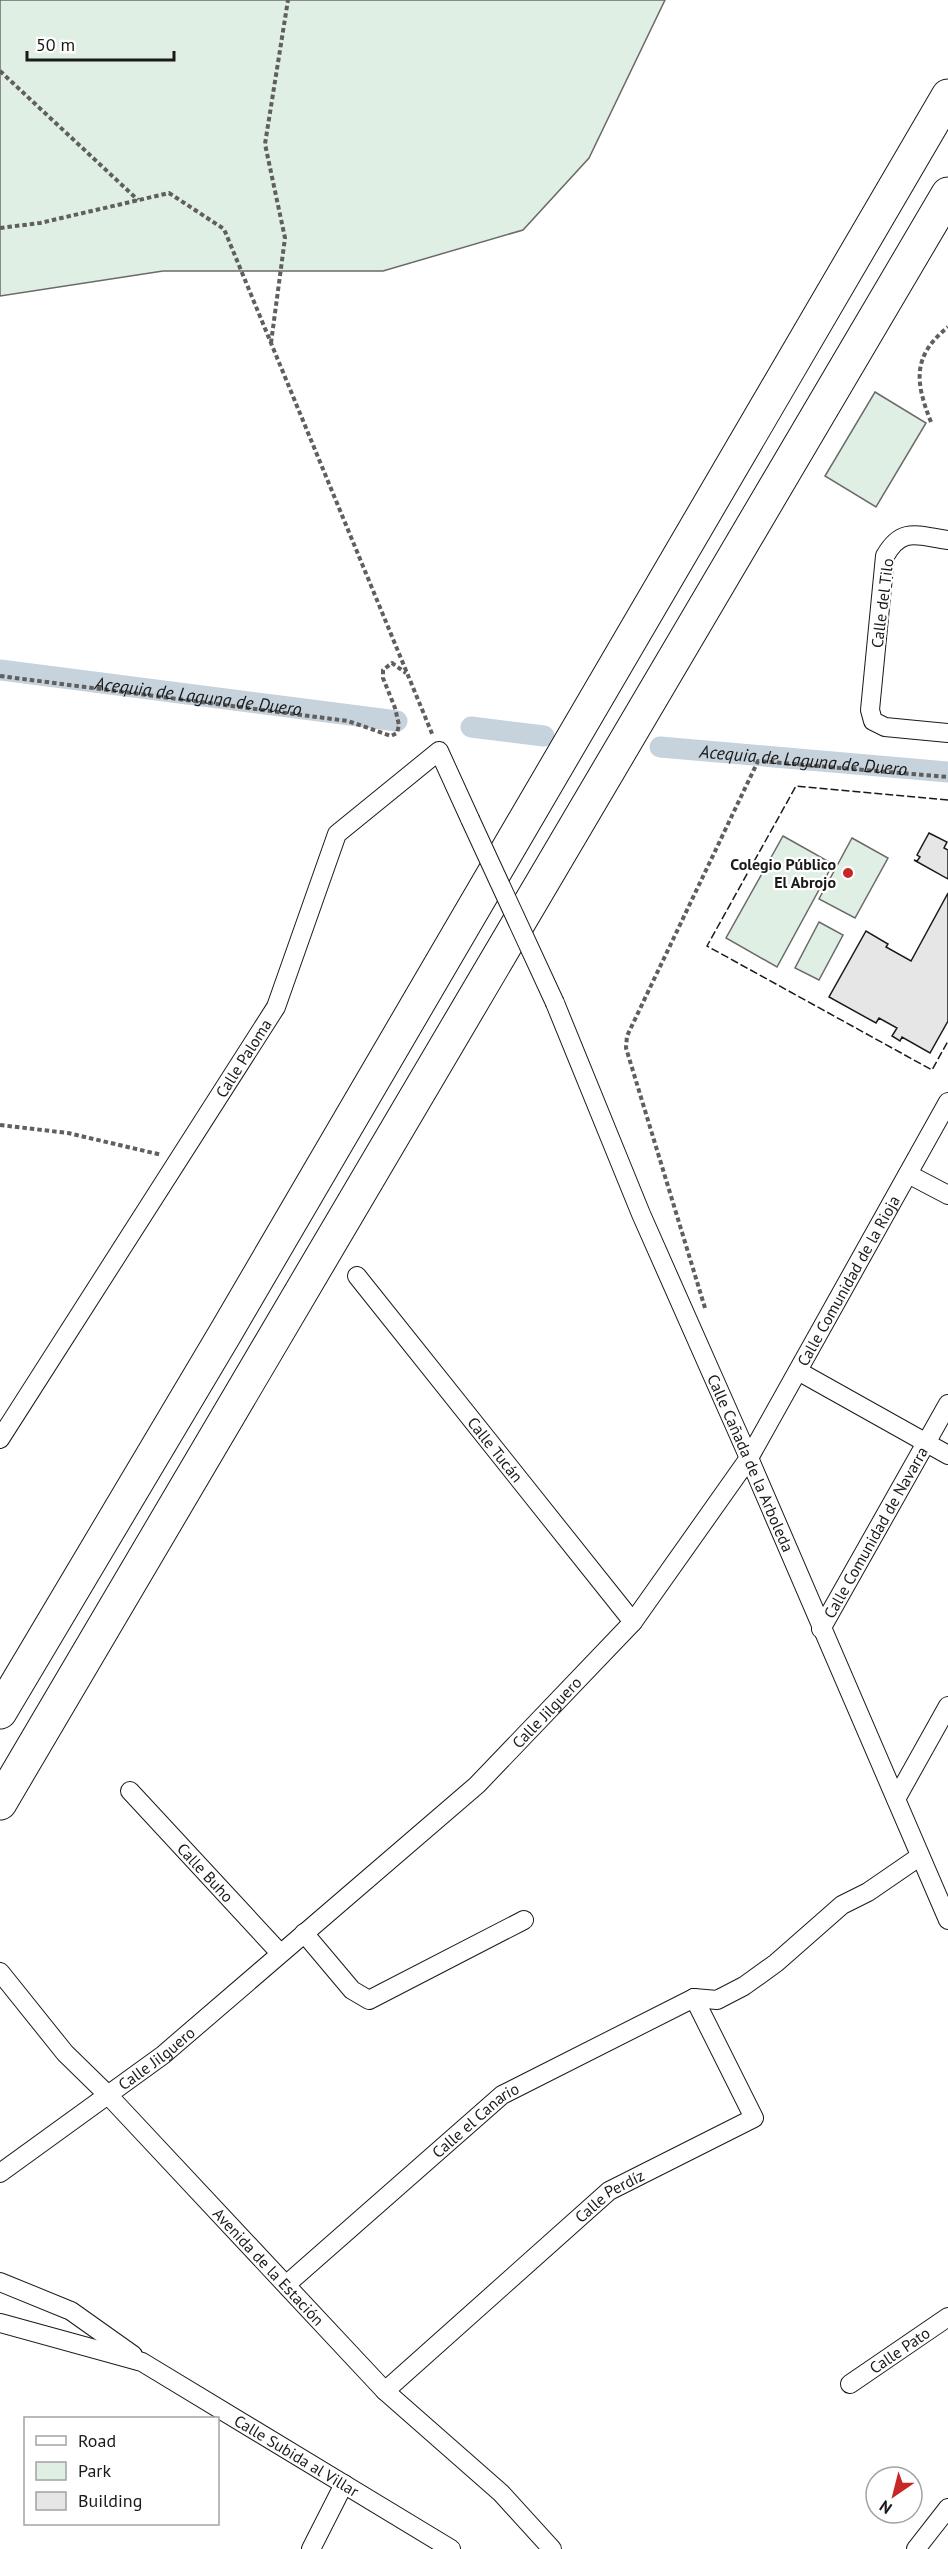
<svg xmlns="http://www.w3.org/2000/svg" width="948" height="2549" font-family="'PT Sans',sans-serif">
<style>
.green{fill:#e0efe3;stroke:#6a6a6a;stroke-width:1.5}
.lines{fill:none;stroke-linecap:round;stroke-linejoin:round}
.canal{stroke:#c6d2dc;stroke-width:21}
.building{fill:#e6e6e6;stroke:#1a1a1a;stroke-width:1.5}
.street-casing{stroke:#1a1a1a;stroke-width:20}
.highway-casing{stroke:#1a1a1a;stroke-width:35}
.path{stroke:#5f5f5f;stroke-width:4;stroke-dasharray:4.5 3;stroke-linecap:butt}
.street{stroke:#fff;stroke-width:18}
.highway{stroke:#fff;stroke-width:33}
.street-bridge-casing{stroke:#1a1a1a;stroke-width:20;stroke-linecap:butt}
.street-bridge{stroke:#fff;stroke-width:18}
.fence{stroke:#1a1a1a;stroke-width:1.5;stroke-dasharray:8 3;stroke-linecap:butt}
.poi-dot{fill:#c62828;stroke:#fff;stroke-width:2}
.labels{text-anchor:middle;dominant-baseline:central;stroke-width:4.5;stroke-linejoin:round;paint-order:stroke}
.street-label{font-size:16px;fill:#1a1a1a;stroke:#fff}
.poi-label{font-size:16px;font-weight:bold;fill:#1a1a1a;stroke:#fff;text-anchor:end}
.water-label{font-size:18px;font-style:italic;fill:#1a1a1a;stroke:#fff}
</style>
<rect width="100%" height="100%" fill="#fff"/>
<path class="green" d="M0,0H665L589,158L523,230L383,271H163L0,296Z
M875,392L926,423L876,507L825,476Z
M783,836L833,864L777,967L726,938Z
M852,838L888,858L855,918L819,899Z
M819,922L843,935L819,980L795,968Z"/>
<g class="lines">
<g class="canal">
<path id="s1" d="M0,670L397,721"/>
<path d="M471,727L544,736"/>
<path id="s2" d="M660,747L948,772"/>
</g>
</g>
<path class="building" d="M929,833L947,842L944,848L948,850V879L914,860L917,861L920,857L917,855Z
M948,893V1021L930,1053L902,1037L900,1041L892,1036L897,1028L879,1018L876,1023L829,997L866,931L888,944L886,947L911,961Z"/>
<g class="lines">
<g class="street-casing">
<g id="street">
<path d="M948,540C918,536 902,526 885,556L870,710L873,721L885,727L948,733"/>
<path id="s3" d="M555,1003L641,1214L749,1458L948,1920"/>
<path d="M908,1174L948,1195"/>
<path id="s4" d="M357,1276L633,1622"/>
<path d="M798,1371L948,1455"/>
<path id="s5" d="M0,1439L276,1007L337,834L439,751L470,819"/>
<path id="s6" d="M821,1629L948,1404"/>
<path id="s7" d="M130,1791L280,1953"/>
<path d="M896,1799L948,1706"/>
<path d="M304,1933L352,1990L369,2000L524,1920"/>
<path id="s8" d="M0,1972L65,2053L109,2096L385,2391L501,2493L552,2549"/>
<path d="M694,1998L717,2000L744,1986L776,1963L842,1905L868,1892L919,1857"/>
<path id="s9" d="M0,2173L163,2055L477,1785L633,1622L749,1458L948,1102"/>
<path d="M0,2282L71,2311L133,2355"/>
<path id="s10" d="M287,2284L502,2095L694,1998"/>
<path id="s11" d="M0,2323L142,2362L451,2549"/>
<path id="s12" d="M850,2384L948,2317"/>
<path id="s13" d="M385,2391L609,2191L754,2118L694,1998"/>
<path d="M311,2549L344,2484"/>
<path d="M916,2549L948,2508"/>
</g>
</g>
<g class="highway-casing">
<path id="highway" d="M0,1712L226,1332L948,96
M0,1803L948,194"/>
</g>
<path class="path" d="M0,71L138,200
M0,228L40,223L169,193L224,229L433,736
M271,343L285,238L265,144L288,0
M931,422C915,382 912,356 948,327
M0,676L348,721L391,736L397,733L399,725L395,708L383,678V670L392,663L406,673
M0,1125L68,1133L162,1155
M705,1308L626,1048L627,1036L758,761L948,777"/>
<use href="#street" class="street"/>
<use href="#highway" class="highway"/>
<g class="street-bridge-casing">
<path id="street-bridge" d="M470,819L555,1003"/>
</g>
<use href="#street-bridge" class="street-bridge"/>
<path class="fence" d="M948,800L796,786L707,946L932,1070L948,1041"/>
</g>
<circle class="poi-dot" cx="848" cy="873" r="6"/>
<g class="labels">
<g class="street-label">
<text transform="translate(882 603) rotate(-83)">Calle del Tilo</text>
<text stroke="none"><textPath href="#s5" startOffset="452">Calle Paloma</textPath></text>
<text stroke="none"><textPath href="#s9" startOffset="1245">Calle Comunidad de la Rioja</textPath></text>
<text stroke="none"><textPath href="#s4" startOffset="222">Calle Tucán</textPath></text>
<text stroke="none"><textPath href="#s3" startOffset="500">Calle Cañada de la Arboleda</textPath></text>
<text stroke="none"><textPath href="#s6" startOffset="111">Calle Comunidad de Navarra</textPath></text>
<text stroke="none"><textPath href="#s9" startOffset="716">Calle Jilguero</textPath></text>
<text stroke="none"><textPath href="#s7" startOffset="111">Calle Buho</textPath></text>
<text stroke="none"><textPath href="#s9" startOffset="194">Calle Jilguero</textPath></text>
<text stroke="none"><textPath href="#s10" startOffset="250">Calle el Canario</textPath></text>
<text stroke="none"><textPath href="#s13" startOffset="298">Calle Perdíz</textPath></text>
<text stroke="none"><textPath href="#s8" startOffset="399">Avenida de la Estación</textPath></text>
<text stroke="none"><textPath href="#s12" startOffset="60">Calle Pato</textPath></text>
<text stroke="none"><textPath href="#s11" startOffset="328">Calle Subida al Villar</textPath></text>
</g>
<g class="poi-label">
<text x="836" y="864">Colegio Público<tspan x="836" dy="18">El Abrojo</tspan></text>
</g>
<g class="water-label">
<text stroke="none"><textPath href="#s1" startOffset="200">Acequia de Laguna de Duero</textPath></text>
<text stroke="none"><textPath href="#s2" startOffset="144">Acequia de Laguna de Duero</textPath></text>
</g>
</g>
<rect x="24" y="2417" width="195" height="108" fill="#ffffff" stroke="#a3a3a3" stroke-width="1.5"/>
<rect x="36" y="2436" width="30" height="9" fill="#ffffff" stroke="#a3a3a3" stroke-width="1.5"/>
<text x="78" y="2447" font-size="18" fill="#1a1a1a">Road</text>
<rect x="36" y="2462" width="30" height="18" fill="#e0efe3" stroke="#a3a3a3" stroke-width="1.5"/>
<text x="78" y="2477" font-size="18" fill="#1a1a1a">Park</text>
<rect x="36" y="2492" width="30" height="18" fill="#e6e6e6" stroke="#a3a3a3" stroke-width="1.5"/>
<text x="78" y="2507" font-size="18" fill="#1a1a1a">Building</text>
<g transform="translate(894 2495) rotate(215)"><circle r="28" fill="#ffffff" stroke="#a3a3a3" stroke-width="1.5"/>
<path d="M0-4.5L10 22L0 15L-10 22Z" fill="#c62828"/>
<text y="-9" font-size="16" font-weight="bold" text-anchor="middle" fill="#1a1a1a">N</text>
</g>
<path d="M27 51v9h147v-9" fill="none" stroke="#1a1a1a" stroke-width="3"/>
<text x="36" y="51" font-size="18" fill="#1a1a1a" stroke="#ffffff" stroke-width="4.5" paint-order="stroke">50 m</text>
</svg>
